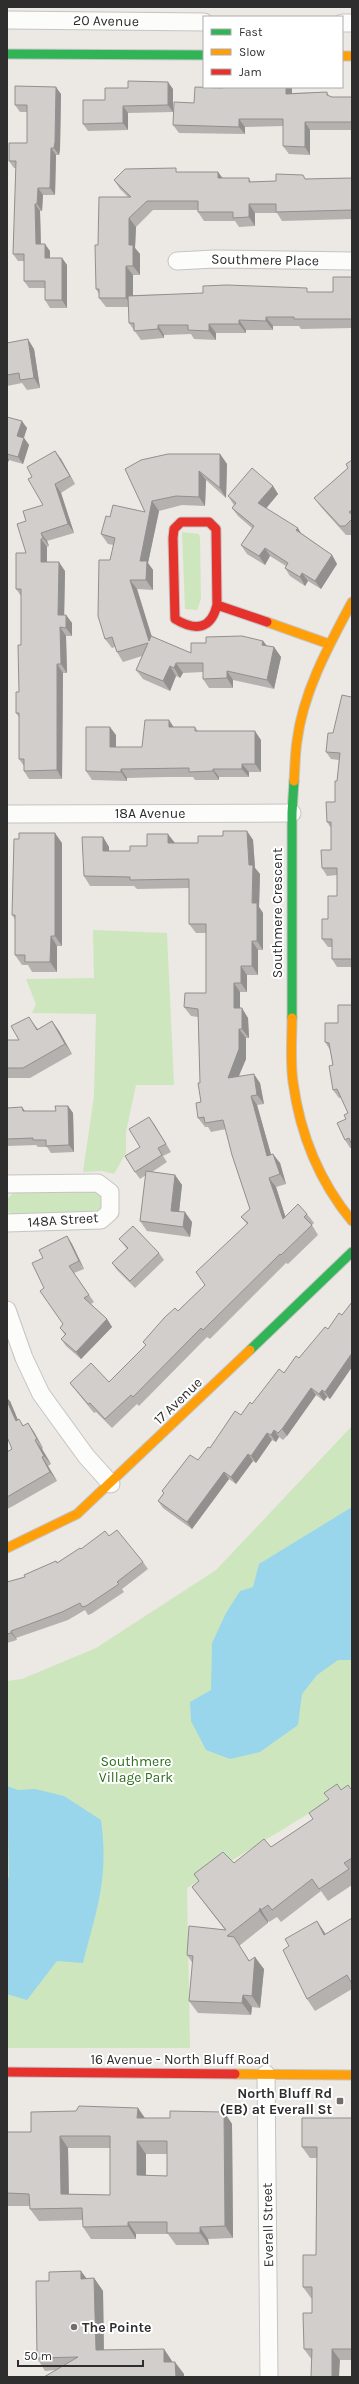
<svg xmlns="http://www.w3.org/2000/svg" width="359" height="2384" font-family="Karla,sans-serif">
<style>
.green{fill:#cee6be}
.water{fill:#99d6ec}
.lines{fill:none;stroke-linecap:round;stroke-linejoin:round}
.street-casing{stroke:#c5c4c5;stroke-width:19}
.fast-casing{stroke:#c5c4c5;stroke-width:11}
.slow-casing{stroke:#c5c4c5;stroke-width:11}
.jam-casing{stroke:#c5c4c5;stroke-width:11}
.street{stroke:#fcfcfb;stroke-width:17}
.fast{stroke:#30b455;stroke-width:9}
.slow{stroke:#ff9f0a;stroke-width:9}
.jam{stroke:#e5322d;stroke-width:9}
.wall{fill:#b4b1af;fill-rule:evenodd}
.shaded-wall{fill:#92908e}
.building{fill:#d1cecb;stroke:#92908e;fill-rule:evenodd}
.poi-dot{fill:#706f6e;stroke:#fff;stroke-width:1.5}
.labels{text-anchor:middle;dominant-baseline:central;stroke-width:4;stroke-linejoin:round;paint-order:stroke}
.street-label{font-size:14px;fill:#2e2e2e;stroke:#fff}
.park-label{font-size:14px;fill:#2c6e1b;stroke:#fff}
.poi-label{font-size:14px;font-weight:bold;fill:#2e2e2e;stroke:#fff;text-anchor:end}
</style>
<rect width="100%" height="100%" fill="#ece8e4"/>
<path class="green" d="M182,532L199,534L200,538L201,599L197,610L185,609Z
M93,930L167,933L174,1085H136L126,1132V1153L114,1174L102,1171L83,1172L94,1096L96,1014L32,1013L36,1004L26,979L94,978Z
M97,1190L103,1193V1213L11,1215L7,1210V1199L14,1192Z
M352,1426V1787L187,1888L190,2048H7V1681L22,1679L96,1648L216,1570Z"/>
<path class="water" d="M352,1507V1660H338L317,1675L302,1694L298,1725L260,1752L230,1759L206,1750L191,1721L190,1702L211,1690L212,1643L226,1613L240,1591L253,1587L259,1564Z
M7,1786L18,1790L35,1789L64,1796L101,1820C109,1877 97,1909 83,1963L57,1961L27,2000L7,1994V1881L9,1876Z"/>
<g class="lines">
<g class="street-casing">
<path id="street" d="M7,20L204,22
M342,23H352
M177,261L214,259L352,261
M8,814L292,813
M7,1184L98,1183L110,1192V1212L101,1220L7,1223
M7,1310L24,1358L41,1394L86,1456L111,1484
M266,2074L269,2377"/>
</g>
<g class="fast-casing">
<path id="fast" d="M7,54L204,55
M292,1018V813L294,781
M250,1350L352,1252"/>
</g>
<g class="slow-casing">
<path id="slow" d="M342,56H352
M267,622L329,644
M294,781C295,768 295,754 297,741C303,692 329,645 352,602
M292,1018C292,1039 290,1061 293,1082C300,1134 319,1181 352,1221
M7,1548L77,1514L250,1350
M235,2074L352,2075"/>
</g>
<g class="jam-casing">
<path id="jam" d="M217,605C211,630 195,631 175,619L173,538L174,529L181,522H209L216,529L217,605L267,622
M7,2072L235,2074"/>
</g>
<use href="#street" class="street"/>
<use href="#fast" class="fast"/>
<use href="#slow" class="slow"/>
<use href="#jam" class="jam"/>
</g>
<path class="wall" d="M223,87H291L292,89V93L327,92L329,96L332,97H352V130H310V155L289,154L283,146V126L245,127V134L179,133L173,125L194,103L223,88Z
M173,89V112L128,113V130L88,131L83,124L105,100Z
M61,94L60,149L59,155H56L55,195H43L42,211H40L41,244L50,251V258H62L67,265V308H50L45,300V288H29L24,281V261H18L13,254L16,168H14L9,161L27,143V112H20L15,105Z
M179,172H218L223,178H249L251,182L276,181L305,179L352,178V219L282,221L277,213H255V226L239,227L235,221H204L198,212V210H153L136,227L135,248L140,254V275H133V295L333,292L352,277V328L301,329L299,326H273V330H246V333H216V340L194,339L191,334L164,335V338L141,340L129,323V307H106L99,298V294L96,289L98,245L128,197L120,189L114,180Z
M7,343L34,349L40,388L27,390L22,383L7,386Z
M7,417L27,428L24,438L29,445L23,464L9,460L7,464Z
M55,451L61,459L75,484L61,493L74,533L47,541L49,546L47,547V562L65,571L64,615H66L72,623V636H66L67,673H63L62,779H29L24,771V766L19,759V717L16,713L19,692L21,645V596L16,589L26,553V521L43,505L32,477Z
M220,454L227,464L226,498L206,480L205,506L182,505L159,511L148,563L153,570V590L137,589L151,636L191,653L206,643L263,641L267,646L274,647L281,657L274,689L233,680V688H209L203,679V672L183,673L180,678L176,676L170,691L143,679L136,670L142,656L123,662L117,652L115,647L112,648L105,639L110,560L114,545L108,544L101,534L110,517L145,512L125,469Z
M352,460V534L351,535H346L321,507L314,498L348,468Z
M273,486L278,494L266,508L332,555L337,564L321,589L308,581L305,586L290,576L285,568L286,566L270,556L265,565L247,554L241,545L252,528L238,516L232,508L234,505L228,496Z
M352,694V967H337L332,959V947H328L322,939L328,919L337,896V875L327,876L322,868L331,850V828L327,822L335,802L339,760L331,759L326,752L333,733L351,697Z
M173,727H195L198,731L261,740V772H249V777H219V780H195L193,777H166L127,778V781L92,780L86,771L116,735V747H142Z
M247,831L253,840L255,868L260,874L259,907L263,913V950H258V975H247V992H240V1008L248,1018L249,1038H246V1059L239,1076L260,1083L264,1104L257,1105L271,1155L280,1163L286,1184L276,1187L285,1216L307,1214L314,1223L312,1225L318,1235L288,1264L286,1263L210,1339L207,1337L139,1406L137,1404L112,1428L96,1412L94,1413L77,1392L70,1383L109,1382L146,1345L143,1342L178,1311L205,1285L247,1224L241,1217L250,1209L226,1129L211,1132L208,1127H205L198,1118L201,1102L198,1017L191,1016L184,1007L206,993V933H196L189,924V888L137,889L134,886H90L84,876L103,837L109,847V851H130L147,846L175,843H198L223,836Z
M62,843V946H57V972H32L28,965H22L15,955V919L12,915Z
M352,1005V1148H350L345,1140L346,1119L348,1113L341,1098H339L333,1090V1065L330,1050L325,1042L338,1023Z
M52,1021L59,1031L72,1054L30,1078H7V1040H19L36,1027L38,1029Z
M68,1106L73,1113L74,1152L51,1153L47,1147H38L36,1145L7,1146V1108L26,1111H56Z
M154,1124L171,1152L163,1156L167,1162L152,1172L175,1175L182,1185L179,1212L192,1222L190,1237L147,1231L140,1221L146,1175L140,1179L135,1172L140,1147Z
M67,1236L72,1244L84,1269L74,1273L94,1302L91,1304L107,1319L112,1327L81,1359L66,1346L61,1339L65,1335L60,1328L63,1324L44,1288L43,1258Z
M119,1239L159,1253L164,1260L135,1288L117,1270L112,1263L127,1249Z
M352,1302V1367L330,1399L327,1397L324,1401L316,1395L287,1436L283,1440L279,1437L276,1442L272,1440L256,1463L253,1461L236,1484L229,1479L192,1529L163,1508L158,1501L164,1493L162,1491L198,1460L241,1415L252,1404L342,1315Z
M10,1401L18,1420L24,1426L28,1423L34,1432L43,1448L42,1449L51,1464L48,1466L57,1481L13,1506L7,1509V1452L12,1449Z
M109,1536L143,1562L148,1569L122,1589L124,1592L91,1614L88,1615L85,1610L68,1620L16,1638L17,1640L7,1643V1582L25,1577L57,1563L81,1549Z
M352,1788V1885L328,1901L321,1891L281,1922L277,1917L269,1922L268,1921V1923L239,1946L249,1961L264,1969L260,2008L252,2007L251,2015L198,2013L189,2001L193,1964L187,1955L225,1930L201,1899L192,1887L199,1881L194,1874L234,1863L271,1847L313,1819L329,1799L341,1790L351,1789Z
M352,1918V1989L315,2011L307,1999L289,1946L326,1934Z
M138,2108L145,2118H170L224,2112L232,2124L233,2238L208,2239L209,2245H176L168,2234H136V2239H91L83,2227V2220L39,2221L30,2209V2206H7V2132H31L76,2111ZM68,2148H110V2195L69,2194ZM146,2154H167V2176L146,2175Z
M352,2118V2360H312L304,2349L312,2313V2298H311L303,2287L316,2255L317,2158H310L302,2147Z
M94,2278L103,2291L104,2350L164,2349L172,2362L184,2374V2377H44L56,2370L45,2371L37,2358L49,2281Z"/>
<path class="shaded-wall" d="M168,82L173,89V112L168,105Z
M56,87L61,94L60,149L59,155L54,148Z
M286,87H291L292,89V101L286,94Z
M123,106L128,113V130L123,123Z
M239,119L245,127V134L239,127Z
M305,122L310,130V155L305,147Z
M51,148L56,155L55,195L50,188Z
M218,172L224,181L218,178Z
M38,188L43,195L42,211L37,204Z
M35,204L40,211L41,251L36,244Z
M249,204L255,213V226L249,217Z
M129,218L136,227L135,248L140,254V275L133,266L129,245Z
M45,244L50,251V265L45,258Z
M62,258L67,265V308L62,300Z
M126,266L133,275V307L126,298Z
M266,317L273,326V330L266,321Z
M239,320L246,330V333L239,324Z
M209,324L216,333V340L209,331Z
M158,325L164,335V338L158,329Z
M28,339L34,349L40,388L34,378Z
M22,421L27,428L22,443L17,436Z
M24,438L29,445L23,464L18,457Z
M55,451L61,459L75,484L70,476Z
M220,454L227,464L226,498L220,488Z
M7,457L9,460L7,464Z
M199,471L206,480L205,506L199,497Z
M55,484L61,493L74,533L68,524Z
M273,486L278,494L264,511L258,503Z
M152,501L159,511L148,563L153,570V590L146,580L140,561Z
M298,528L303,537L296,530Z
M41,533L47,541L49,546L43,538Z
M41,539L47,547V570L41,562Z
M265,548L270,556L265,565L259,556Z
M332,555L337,564L321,589L315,581Z
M59,562L65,571L64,623L58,615Z
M302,573L308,581L305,586L300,577Z
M130,580L137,589L156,650L149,641Z
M66,615L72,623V636L66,628Z
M60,627L66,636L67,673L61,664Z
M263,641L270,650L262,645Z
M274,647L281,657L274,689L267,680Z
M176,663L183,673L180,678L174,668Z
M57,664L63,673L62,779L57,770Z
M170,666L176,676L170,691L163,681Z
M227,671L233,680V688L227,678Z
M169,720L175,729L169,727Z
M110,727L116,735V756L110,747Z
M255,731L261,740V772L255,764Z
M242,764L249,772V777L242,769Z
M121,769L127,778V781L121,772Z
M213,769L219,777V780L213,771Z
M247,831L253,840L255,868L260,874L259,907L263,913V950L257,941L249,865Z
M55,833L62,843V946L55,936Z
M168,834L175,843H168Z
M103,837L109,847V860L103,851Z
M51,936L57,946V972L50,962Z
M252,941L258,950V975L252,966Z
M241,966L247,975V992L241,983Z
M234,983L240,992V1018L234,1008Z
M242,1008L248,1018L249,1038L242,1029Z
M29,1017L36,1027L44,1040L37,1030Z
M52,1021L59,1031L72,1054L65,1044Z
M239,1029L246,1038V1059L234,1087L228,1078Z
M254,1074L260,1083L264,1104L257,1095Z
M251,1096L257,1105L274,1165L267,1156Z
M68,1106L73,1113L74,1152L69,1145Z
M22,1107L27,1114L23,1111Z
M149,1117L154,1124L171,1152L166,1144Z
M273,1154L280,1163L286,1184L280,1174Z
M175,1175L182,1185L178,1221L171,1211Z
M269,1178L276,1187L289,1228L283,1219Z
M185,1212L192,1222L190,1237L183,1227Z
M67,1236L72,1244L84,1269L79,1261Z
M107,1319L112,1327L81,1359L76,1352Z
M352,1353V1367L330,1399L325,1392Z
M311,1388L316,1395L287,1436L282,1429Z
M322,1390L327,1397L324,1401L319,1394Z
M7,1398L10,1401L22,1430L16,1421L7,1401Z
M28,1423L34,1432L43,1448L37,1439Z
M274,1430L279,1437L276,1442L271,1435Z
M267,1433L272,1440L256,1463L251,1456Z
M35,1440L42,1449L51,1464L44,1456Z
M248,1454L253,1461L236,1484L231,1477Z
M42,1457L48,1466L57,1481L50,1472Z
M224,1472L229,1479L192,1529L187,1522Z
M11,1631L16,1638L17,1640L11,1633Z
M260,1908L268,1921V1923L259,1911Z
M317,1921L325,1933L333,1947L324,1935Z
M234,1937L254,1968L255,1957L264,1969L260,2008L252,1996L249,1961Z
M243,1995L252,2007L251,2015L242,2003Z
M138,2108L146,2120L137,2118Z
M224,2112L232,2124L233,2238L225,2226Z
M60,2136L68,2148L69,2206L61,2194Z
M137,2141L146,2154V2187L137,2175Z
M128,2222L136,2234V2239L128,2226Z
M200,2227L208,2239L209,2245L200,2233Z
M81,2271L90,2283L81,2279Z
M94,2278L103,2291L104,2362L96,2350Z
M164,2349L172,2361L173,2374L164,2362Z
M332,2349L340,2360L339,2377H332Z
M175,2362L184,2374V2377H176Z"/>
<path class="building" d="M128,81L168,82V105L123,106V123L83,124V100H105V88H128Z
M15,86L56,87L55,142L54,148H51L50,188H38L37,204H35L36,244H45V258H62V300H45V281H24V254H13L16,161H9V143H27V105H15Z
M195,87L223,88V87H286V94L327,92V95L332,97H352V122H305V147L283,146V119H239V127L173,125L174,102L194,103Z
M176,168V172H218V178H249V182L276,181V174L303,175L305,179L352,178V210L276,212V204H249V217L233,218V212H198V201H147L129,218V245H133V266H126V298H99V289H96L95,245H98L99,197H131L114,180L125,169Z
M333,277H352V319H294V317H266V321L239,320V324H209V331L188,330V325H158V329L134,331V323H129L128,296L203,293V286L227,285L307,288V292H333Z
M28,339L34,378L20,380L19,373L7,375V343Z
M7,417L22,421L17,436L24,438L18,457L7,454Z
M55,451L70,476L55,484L68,524L41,533L43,538L41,539V562H59L58,615H66V628L60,627L61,664H57V770L24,771V759H19V713H16V692H19L18,645H21V589H16V553H26L17,524L26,521L23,511L43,505L28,479L32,477L27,467Z
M168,454H220V488L199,471V497L176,496L152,501L140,561H147L146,580H130L149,641L151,636L191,653V643H206V637L242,636L263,641L262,645L274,647L267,680L227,671V678L203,679V663H176L174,668L170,666L163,681L136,670L148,643L117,652L112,637L105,639L98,616L99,560H110L115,538L101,534L106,516L110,517L113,505L145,512L125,469L141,460Z
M352,460V510L349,512L352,515V519L345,526H340L314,498L348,468L346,464Z
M252,468L273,486L258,503L298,528L296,530L332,555L315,581L302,573L300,577L285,568L288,563L265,548L259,556L241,545L254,526L232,508L236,503L228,496Z
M352,694V959H332V939H322V919H328V896H337V868H322L321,850H331V822H327L326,802H335V781H337L340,753L326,752L328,733H333L342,695L351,697Z
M145,720H169V727H195V731H255V764H242V769H213V771L189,772V768L121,769V772L86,771V727H110V747H142Z
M223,831H247L249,865H253L252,903H257V941H252V966H241V983H234V1008H242V1029H239V1049L228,1078L254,1074L257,1095L251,1096L267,1156L273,1154L280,1174L269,1178L283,1219L298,1204L307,1214L304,1217L312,1225L281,1255L280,1254L203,1330L201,1328L133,1397L131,1395L105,1419L90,1403L88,1404L70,1383L91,1363L109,1382L146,1345L143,1342L165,1317L175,1308L178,1311L205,1285L196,1272L248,1223L241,1217L250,1209L232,1155L223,1120L205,1123L204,1117L198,1118L196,1103L201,1102L198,1083H200L198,1009L184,1007L185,993H206V924H189V879L130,880V877L84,876L82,837H103V851H130V846H147V834H168V843H198V836H223Z
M19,833H55V936H51L50,962H25V955H15V915H12L14,839H19Z
M338,1005H352V1145L349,1138L345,1140L337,1123L346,1119L344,1115L348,1113L337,1089L333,1090L329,1066L333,1065L329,1043L325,1042V1023H338Z
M29,1017L37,1030L52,1021L65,1044L23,1068H7V1040H19L11,1026Z
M55,1106H68L69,1145L46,1146V1140H33V1138L7,1139V1108L22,1107L23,1111H56Z
M149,1117L166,1144L158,1148L162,1155L135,1172L125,1156L140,1147L129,1129Z
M146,1171L175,1175L171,1211L185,1212L183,1227L140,1221Z
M133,1226L159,1253L130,1281L112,1263L128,1248L119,1239Z
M67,1236L79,1261L69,1266L89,1295L84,1298L107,1319L76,1352L61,1339L66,1334L60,1328L63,1324L40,1291L44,1288L32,1263L43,1258L39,1250Z
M352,1302V1353L325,1392L322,1390L319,1394L311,1388L282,1429L278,1433L274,1430L271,1435L267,1433L251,1456L248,1454L231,1477L224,1472L187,1522L158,1501L164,1493L162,1491L190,1455L198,1460L208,1447L210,1448L235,1411L241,1415L250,1402L252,1404L279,1369L284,1373L296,1356L299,1358L325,1327L328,1329L339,1313L342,1315Z
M7,1401L16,1421L19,1419L23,1426L28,1423L37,1439L35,1440L44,1456L42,1457L50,1472L7,1497V1452L12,1449L7,1437Z
M117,1530L143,1562L117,1582L119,1584L86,1606L82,1607L80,1603L62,1612L11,1631V1633L7,1634V1582L25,1577L24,1575L56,1561L57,1563L80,1548L81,1549L105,1531L109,1536Z
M337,1784L341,1790L348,1785L351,1789L352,1788V1858L344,1863L349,1869L319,1889L312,1879L272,1910L268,1905L261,1910L260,1908L259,1911L227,1936L234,1937L249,1961L255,1957L252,1996L243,1995L242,2003L189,2001L193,1956L187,1955L189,1926L226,1930L192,1887L199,1881L194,1874L223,1852L234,1863L264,1839L271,1847L313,1819L309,1813L329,1799L324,1793Z
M352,1918V1984L347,1975L307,1999L283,1950L289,1946L285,1939L317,1921L324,1935Z
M79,2106L138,2108L137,2118H170V2111L224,2112L225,2226L200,2227V2233H167V2222H128V2226L83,2227L82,2208L30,2209L29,2194L7,2193V2132H31V2112L76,2111ZM60,2136H110V2195L61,2194ZM137,2141H167V2176L137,2175Z
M302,2118H352V2349H332V2377H311L312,2349H304L303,2313H312V2287H303V2255H316L317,2147H302Z
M81,2271V2279L94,2278L96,2350L164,2349V2362H175L176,2377H44L78,2357L37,2358L36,2281H49V2272Z"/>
<g class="poi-dot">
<rect x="336" y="2097" width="8" height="8" rx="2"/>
<circle cx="74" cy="2327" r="4"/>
</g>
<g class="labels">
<g class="street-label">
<text transform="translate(106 21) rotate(1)">20 Avenue</text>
<text transform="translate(265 260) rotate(1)">Southmere Place</text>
<text x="150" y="813">18A Avenue</text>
<text transform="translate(277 913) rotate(-90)">Southmere Crescent</text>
<text transform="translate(63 1220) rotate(-4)">148A Street</text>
<text transform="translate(178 1401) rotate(-44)">17 Avenue</text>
<text x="180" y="2059">16 Avenue - North Bluff Road</text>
<text transform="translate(268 2225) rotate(-91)">Everall Street</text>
</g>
<g class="park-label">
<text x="136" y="1761">Southmere<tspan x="136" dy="16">Village Park</tspan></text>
</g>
<g class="poi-label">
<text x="332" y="2093">North Bluff Rd<tspan x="332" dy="16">(EB) at Everall St</tspan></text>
<text x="82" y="2327" text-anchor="start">The Pointe</text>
</g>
</g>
<rect width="359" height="2384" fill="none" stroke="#2e2e2e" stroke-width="16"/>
<rect x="203" y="16" width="140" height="72" fill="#ffffff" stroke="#ababab"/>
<rect x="211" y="29" width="20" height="6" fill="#30b455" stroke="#ababab"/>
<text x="239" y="36" font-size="12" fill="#2e2e2e">Fast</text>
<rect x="211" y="49" width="20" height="6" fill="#ff9f0a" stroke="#ababab"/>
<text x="239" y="56" font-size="12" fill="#2e2e2e">Slow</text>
<rect x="211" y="69" width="20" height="6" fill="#e5322d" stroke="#ababab"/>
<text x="239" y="76" font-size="12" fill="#2e2e2e">Jam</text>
<path d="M18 2360v6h125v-6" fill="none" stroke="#2e2e2e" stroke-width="2"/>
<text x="24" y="2360" font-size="12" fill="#2e2e2e" stroke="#ffffff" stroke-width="3" paint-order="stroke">50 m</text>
</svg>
